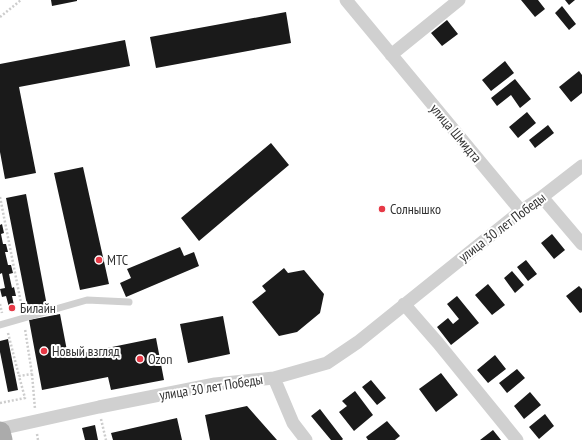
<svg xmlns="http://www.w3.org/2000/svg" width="582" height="440" font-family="'PT Sans Narrow',sans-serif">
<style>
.building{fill:#1a1a1a}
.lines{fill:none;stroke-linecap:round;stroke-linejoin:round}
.path{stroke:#cdcdcd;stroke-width:2.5;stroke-dasharray:2 2;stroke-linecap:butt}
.lane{stroke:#d0d0d0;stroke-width:7}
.street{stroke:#d0d0d0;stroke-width:13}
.primary{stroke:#ababab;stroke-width:21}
.poi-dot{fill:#e63946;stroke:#fff;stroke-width:1.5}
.labels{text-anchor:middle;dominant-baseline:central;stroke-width:4;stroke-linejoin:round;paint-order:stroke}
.street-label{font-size:14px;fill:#333;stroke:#fff}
.poi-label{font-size:14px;fill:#333;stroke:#fff;text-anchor:start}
</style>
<rect width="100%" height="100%" fill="#fff"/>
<path class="building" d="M51,0H77V1L52,6Z
M521,0H538L545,9L535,17Z
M565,0H575L569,5Z
M562,6L576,24L569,30L555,13Z
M286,12L291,43L156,68L150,37Z
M447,20L458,34L442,46L431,33Z
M125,40L130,66L19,87L36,173L5,179L0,152V64Z
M505,61L514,73L491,91L482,80Z
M579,71L582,75V93L571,102L559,87Z
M515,79L531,99L520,108L511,95L497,106L491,98Z
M527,112L536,123L518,138L509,127Z
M548,125L554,133L535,148L529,140Z
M271,143L289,165L199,241L181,218Z
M83,167L109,284L80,290L54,173Z
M26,194L47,306L28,310L6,198Z
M2,224L4,233L1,234L3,244H6L8,252H5L8,265H11L13,273L9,274L12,288L14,287L16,296H12L15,310L10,311L6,296L2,297L0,289L5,288L2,273L0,274V225Z
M552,234L565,250L554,259L541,243Z
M180,247L184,256L194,252L199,266L126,297L120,283L131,278L127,269Z
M526,260L537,274L528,281L517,267Z
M284,268L288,273L304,270L324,294L320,313L297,332L279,336L252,302L266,291L262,286Z
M512,271L524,285L515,293L504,278Z
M488,284L505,305L492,315L475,295Z
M579,286L582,289V312L580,313L566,296Z
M457,296L479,323L451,345L437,327L448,318L453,324L459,319L447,304Z
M60,314L68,356L156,338L164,380L111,390L108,377L42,390L29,320Z
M223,316L230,354L188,363L180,324Z
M8,339L18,390L8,392L0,352V341Z
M495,355L506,369L488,383L477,370Z
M517,369L525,378L507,393L499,383Z
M441,373L458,395L436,412L419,389Z
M371,380L386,398L377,405L362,387Z
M355,391L373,415L354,431L339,412L347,406L342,401Z
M530,392L541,405L524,419L514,406Z
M247,406L277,440H210L205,415Z
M320,409L343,439L342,440H331L311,416Z
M545,414L554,426L539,439L529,427Z
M177,418L182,440H113L111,433Z
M387,421L400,436L395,440H368L366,437Z
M95,425L98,440H85L82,428Z
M493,430L501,440H480Z"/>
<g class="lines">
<path class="path" d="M0,17L21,0
M0,197L22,308
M0,304L2,313
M8,333L19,376
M32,374L35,409
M0,403L25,398L19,376L32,374L25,329
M101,419L106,440
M37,434L38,440"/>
<path class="lane" d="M0,325L87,300L129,302"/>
<path class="street" d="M346,0L521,211
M391,55L459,0
M542,197L582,244
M404,304L438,343L517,440
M274,378L293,423L306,440
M0,429L99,407L215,384L274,378L327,363L358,342L521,211L542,197L582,166"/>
<path class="primary" d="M0,432L2,440"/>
</g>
<g class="poi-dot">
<circle cx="382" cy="209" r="4"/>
<circle cx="99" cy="260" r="4"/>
<circle cx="12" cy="308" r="4"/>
<circle cx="44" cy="351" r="4"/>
<circle cx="140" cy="359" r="4"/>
</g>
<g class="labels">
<g class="street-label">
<text transform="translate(456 133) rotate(50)">улица Шмидта</text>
<text transform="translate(502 227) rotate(-37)">улица 30 лет Победы</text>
<text transform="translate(211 387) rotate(-9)">улица 30 лет Победы</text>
</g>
<g class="poi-label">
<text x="390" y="209">Солнышко</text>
<text x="107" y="260">МТС</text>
<text x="20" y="308">Билайн</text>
<text x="52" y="351">Новый взгляд</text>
<text x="148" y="359">Ozon</text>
</g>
</g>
</svg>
